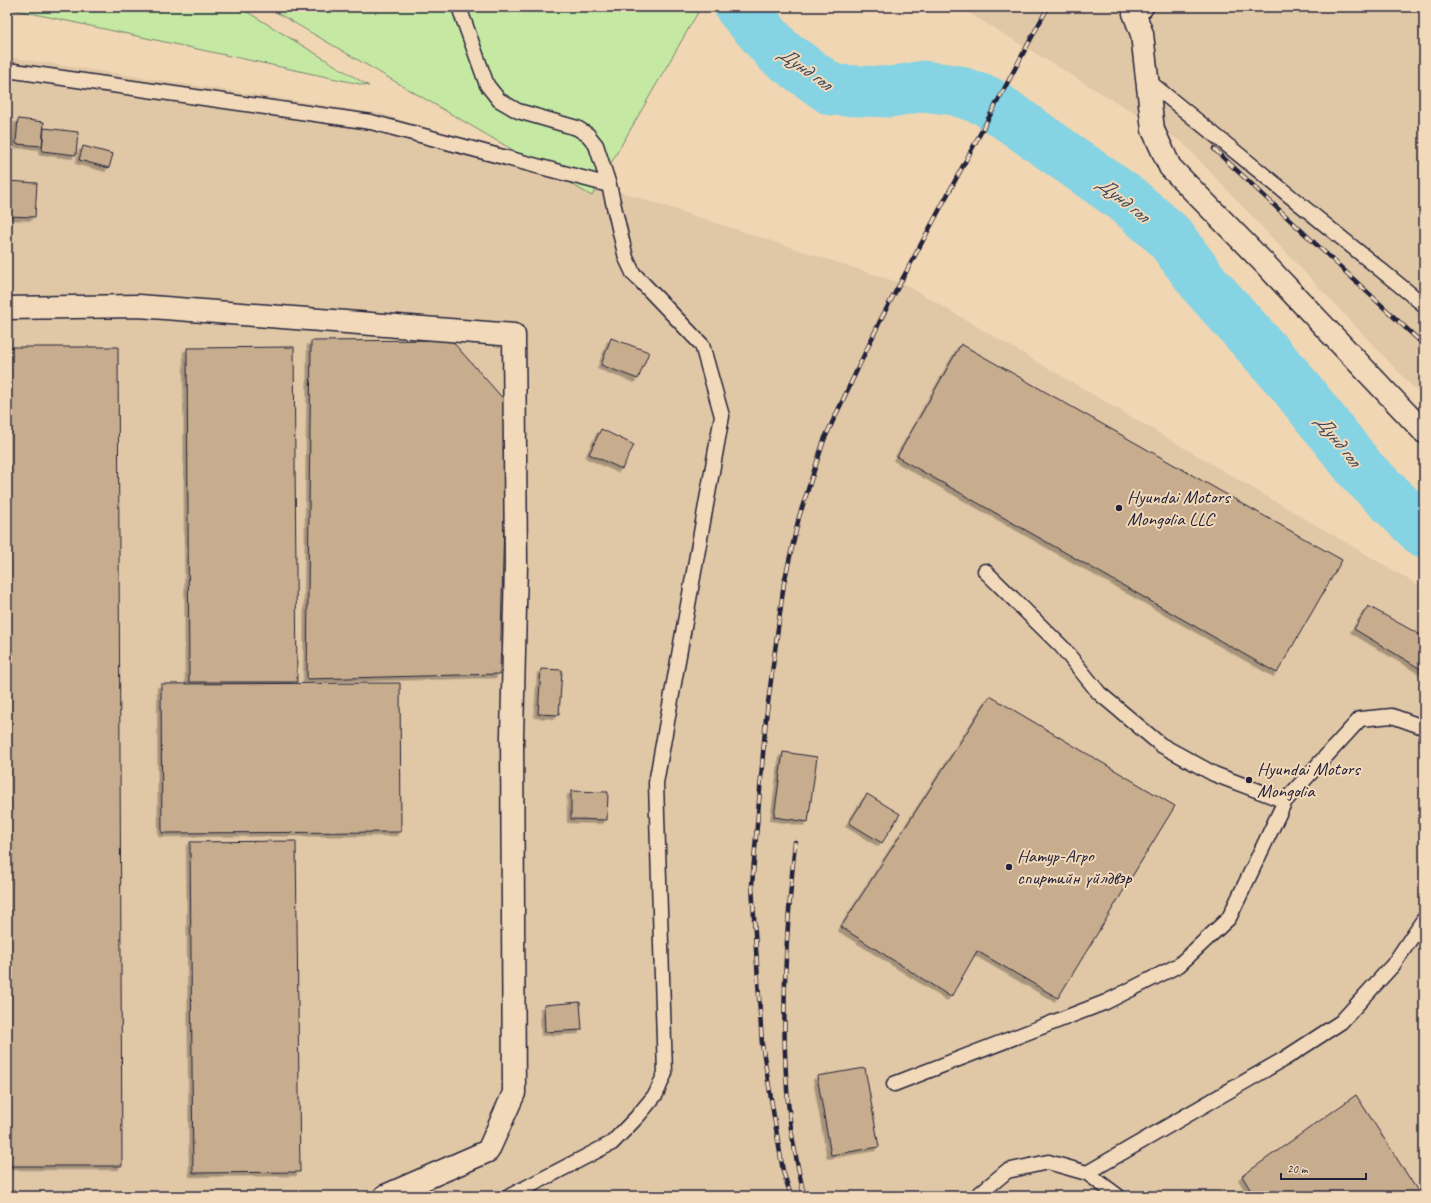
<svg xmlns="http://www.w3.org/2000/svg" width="1431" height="1203" font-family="Caveat,sans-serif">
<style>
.built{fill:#e0c7a6}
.green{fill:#c5e9a3;stroke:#74866f}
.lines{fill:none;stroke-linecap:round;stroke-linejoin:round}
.river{stroke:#85d3e3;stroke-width:51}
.building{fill:#c7ad8d;stroke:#22223b;filter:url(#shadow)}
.lane-casing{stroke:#22223b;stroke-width:17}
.street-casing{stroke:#22223b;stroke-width:25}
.secondary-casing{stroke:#22223b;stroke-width:25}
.lane{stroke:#f2d9ba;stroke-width:14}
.street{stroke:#f2d9ba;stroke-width:22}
.secondary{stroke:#f2d9ba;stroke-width:22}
.rail-casing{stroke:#22223b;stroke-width:4.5}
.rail{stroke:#f2d9ba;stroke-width:3;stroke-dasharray:9;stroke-linecap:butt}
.poi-dot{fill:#22223b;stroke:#f2d9ba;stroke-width:1.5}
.labels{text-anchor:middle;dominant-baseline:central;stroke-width:4;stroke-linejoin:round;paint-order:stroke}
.poi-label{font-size:19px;fill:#22223b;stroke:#f2d9ba;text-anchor:start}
.water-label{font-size:20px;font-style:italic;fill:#36455d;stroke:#f2d9ba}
</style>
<defs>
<filter id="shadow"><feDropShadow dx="-3.5" dy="3.5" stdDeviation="0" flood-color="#0004"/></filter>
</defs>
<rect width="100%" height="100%" fill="#f1d6b3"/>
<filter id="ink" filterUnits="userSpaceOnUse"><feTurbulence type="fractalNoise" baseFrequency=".025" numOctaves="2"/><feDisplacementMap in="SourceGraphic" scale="8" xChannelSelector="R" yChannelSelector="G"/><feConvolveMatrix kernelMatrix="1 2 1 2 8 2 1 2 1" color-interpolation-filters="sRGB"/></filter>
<g filter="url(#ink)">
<path class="built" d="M959,7H1424V399L1182,142Z
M7,57L383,114L906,285L1420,586L1424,594V1196H7Z"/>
<path class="green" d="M7,7H239L369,86L7,8Z
M267,7H701L592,196Z"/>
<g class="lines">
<path class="river" d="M740,7L779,52L832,90L891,92L923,86L955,90L987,101L1129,201L1169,236L1206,286L1290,380L1362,471L1424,532"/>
</g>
<path class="building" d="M18,119L44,122L42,146L16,144Z
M7,120H10L8,159H7Z
M44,128L78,132L76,155L42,151Z
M83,146L113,154L109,168L79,160Z
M7,181L37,183L35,217L7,216Z
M611,338L649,352L638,379L601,365Z
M451,340L507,403L500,674L307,679L311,341Z
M961,344L1342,560L1277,673L897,457Z
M7,347H118L122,1166H7Z
M294,347L297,682H189L187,348Z
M601,429L634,445L622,469L589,454Z
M1368,606L1424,637V671L1354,629Z
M541,669L562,670L559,715L538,714Z
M400,683L401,832L162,833L161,684Z
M990,696L1175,806L1058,998L977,951L951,997L841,927Z
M783,752L817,757L808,822L774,817Z
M571,791L608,792L607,820L571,819Z
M867,794L900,814L882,843L849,823Z
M296,841L300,1172L193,1173L190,842Z
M580,1002L582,1030L545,1032L544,1005Z
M865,1068L879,1147L831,1155L817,1076Z
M1356,1095L1421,1196H1254L1242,1176Z"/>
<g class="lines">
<g class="lane-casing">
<path id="lane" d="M459,7L487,85L499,100L518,111L577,128L588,135L596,145L609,185L626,258L633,273L702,345L722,416L656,783L665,1073L656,1094L637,1117L612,1143L510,1196
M7,70L371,122L609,185
M1147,80L1424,305
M985,571L1062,647L1099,693L1161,745L1214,774L1285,801
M894,1084L1106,1002L1179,965L1229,918L1285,801L1360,719L1392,716L1423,727L1424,729
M1087,1173L1284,1059L1341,1022L1393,965L1424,919
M977,1196L1007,1171L1048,1162L1087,1173L1118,1196"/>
</g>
<g class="street-casing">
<path id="street" d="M7,308L139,306L514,335L516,564L512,736L514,1093L488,1151L385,1196"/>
</g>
<g class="secondary-casing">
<path id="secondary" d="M1142,7L1134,13L1142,34L1153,130L1170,167L1264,263L1424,432"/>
</g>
<use href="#lane" class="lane"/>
<use href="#street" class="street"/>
<use href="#secondary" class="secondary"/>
<g class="rail-casing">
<path id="rail" d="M1214,149L1424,345
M795,842C786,935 779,1028 790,1121C793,1146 799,1171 804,1196
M791,1196L783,1171L762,1044L752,885L766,718L784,583L799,517L824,440L882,317L1048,7"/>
</g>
<use href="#rail" class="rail"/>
</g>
</g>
<g class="poi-dot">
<circle cx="1119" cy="508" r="4"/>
<circle cx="1249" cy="780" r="4"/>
<circle cx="1009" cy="867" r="4"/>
</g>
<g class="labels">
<g class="poi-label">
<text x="1127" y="497">Hyundai Motors<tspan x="1127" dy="22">Mongolia LLC</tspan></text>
<text x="1257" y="769">Hyundai Motors<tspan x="1257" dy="22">Mongolia</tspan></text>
<text x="1017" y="856">Натур-Агро<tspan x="1017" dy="22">спиртийн үйлдвэр</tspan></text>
</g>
<g class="water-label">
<text transform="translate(805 68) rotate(35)">Дунд гол</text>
<text transform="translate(1123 199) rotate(38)">Дунд гол</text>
<text transform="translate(1338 440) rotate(51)">Дунд гол</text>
</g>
</g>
<rect width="1431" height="1203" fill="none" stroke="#f2d9ba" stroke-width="24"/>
<rect x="12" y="12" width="1407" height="1179" fill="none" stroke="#22223b" stroke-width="1.5" filter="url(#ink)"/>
<path d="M1281 1173v6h85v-6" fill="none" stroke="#22223b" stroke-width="2"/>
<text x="1287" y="1173" font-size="12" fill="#22223b" stroke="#f2d9ba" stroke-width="3" paint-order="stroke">20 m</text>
</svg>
